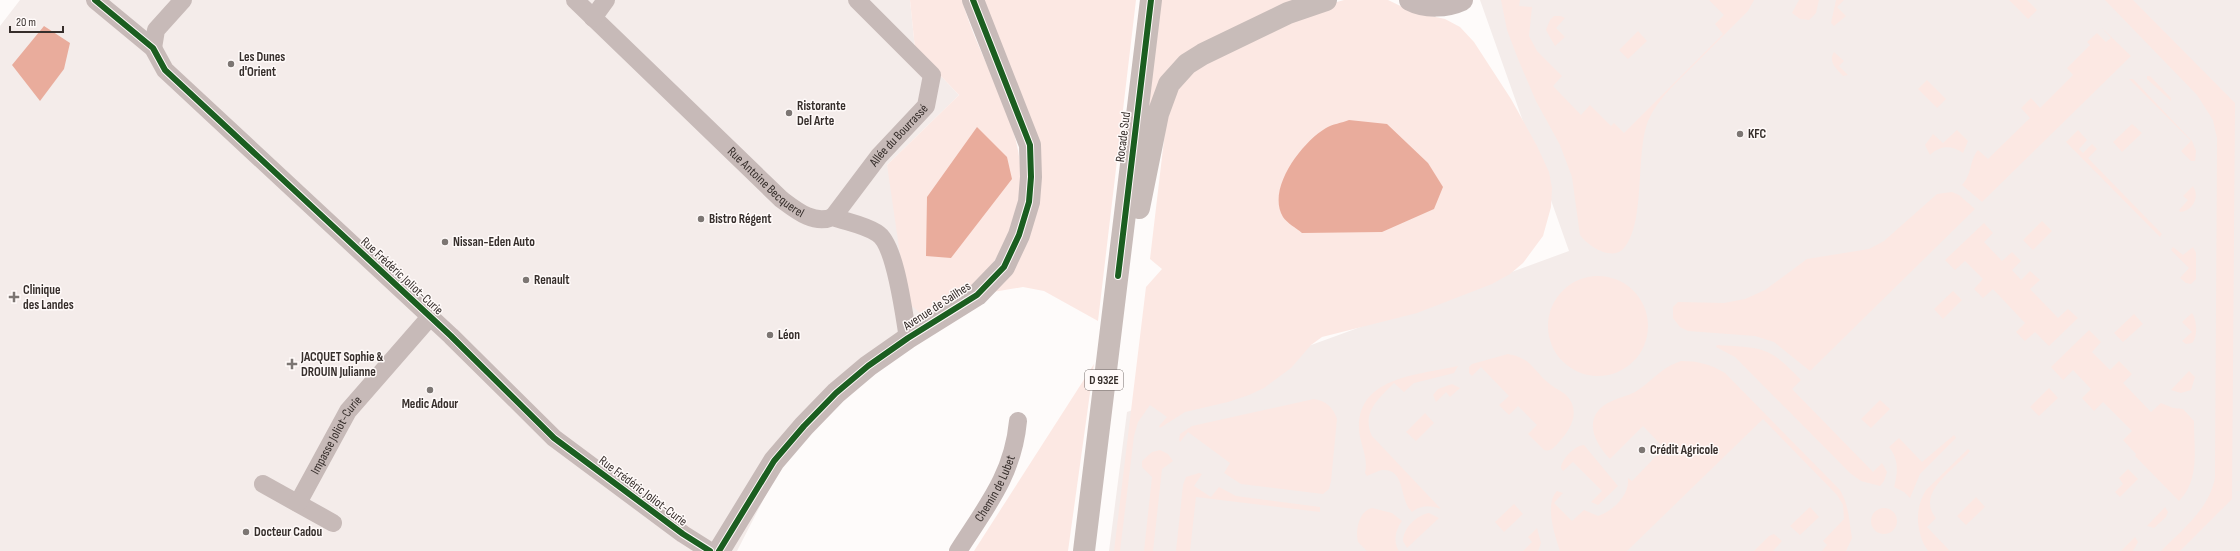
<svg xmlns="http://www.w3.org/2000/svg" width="2240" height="551" font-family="'Sofia Sans Condensed',sans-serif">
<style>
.built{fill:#f4ecea}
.green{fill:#fce8e3}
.water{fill:#e9ac9c}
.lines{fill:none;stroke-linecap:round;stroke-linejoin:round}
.minor{stroke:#c7bab8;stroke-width:18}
.tertiary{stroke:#c7bab8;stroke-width:22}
.primary{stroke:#c8bcb9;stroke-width:22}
.cycleway-casing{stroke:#fffaf9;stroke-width:8}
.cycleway{stroke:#1b5e20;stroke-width:6}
.poi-dot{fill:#7c7673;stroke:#fffaf9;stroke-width:1.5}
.labels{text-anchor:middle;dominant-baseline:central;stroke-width:3;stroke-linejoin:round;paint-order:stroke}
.shield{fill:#fffaf9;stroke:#726b69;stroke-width:1}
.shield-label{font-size:12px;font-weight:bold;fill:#362e2b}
.poi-label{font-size:13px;font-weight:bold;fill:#362e2b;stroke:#fffaf9;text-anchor:start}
.street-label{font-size:13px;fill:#362e2b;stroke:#fffaf9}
</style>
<rect width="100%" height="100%" fill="#fefbfa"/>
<path class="built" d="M20,0H910L915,49L959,95L887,165L926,314L811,407L737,551H0V26Z
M1480,0H2240V551H1109L1127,412L1569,251Z"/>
<path class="green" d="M910,0H962C985,82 1050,153 1006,241C996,260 981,285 962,297C951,304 938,309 926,314L919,312L907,302L887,165L959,95L915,49Z
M983,0H1136L1098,321L1044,291L1023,287L993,292L1036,204Z
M1159,0H1304L1208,43L1148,114Z
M1344,0H1388L1413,12L1445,19L1460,27L1474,42L1511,99L1537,146L1549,172L1552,188L1551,207L1543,236L1523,263L1510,274L1492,284L1417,313L1322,337L1311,345L1291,368L1264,388L1249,395L1228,402L1185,412L1160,428L1159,426L1167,417L1150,405L1138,422L1134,436L1120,551H1114L1146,287L1162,269L1150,259L1168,106L1188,73L1319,7Z
M1501,0H1520L1519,6L1532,7L1529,36L1537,51L1562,76L1553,86L1581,115L1590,105L1611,126L1614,123L1624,133L1723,34L1715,24L1724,15L1709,0H1754L1748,11C1730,29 1712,47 1694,65C1677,82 1658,98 1648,121C1635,154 1646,222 1624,248C1612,262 1588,246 1580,235L1572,177L1560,145L1536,101L1518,59L1507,30Z
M1799,0H1819L1816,13L1809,20L1800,19L1792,13Z
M1836,0H1844L1837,7L1846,16L1834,26L1831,23Z
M2009,0H2027L2037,10L2028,19Z
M2105,0H2133L2235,103L2232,499L2180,551H2161C2183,529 2209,509 2215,478L2217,138L2213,120L2197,95Z
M1554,16H1561L1565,18L1556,28L1565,37L1555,46L1546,30L1550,20Z
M2102,28L2131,56L1982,202L1962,185C1972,175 1969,161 1978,150L1988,159L2030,118L2021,108L2031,98L2040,108L2073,75L2067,68L2090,45L2087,42L2097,33L2106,42L2111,38Z
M1638,31L1647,41L1628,59L1619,50Z
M1834,52L1844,61L1839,66L1848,75L1843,76C1836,68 1828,62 1834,52Z
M2147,76H2150L2171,98V101L2147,79Z
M2129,79H2133L2192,141L2196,151L2195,161H2191L2181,151L2191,141Z
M1927,80L1946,99L1937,108L1918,89Z
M2132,124L2142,133L2122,152L2113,142Z
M1957,130L1968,141L1963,153C1952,145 1940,145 1930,155L1925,145L1933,134L1943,143Z
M2078,130L2087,140L2079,149L2083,153L2092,144L2097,149L2088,158L2162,234L2160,237L2066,142Z
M2193,186C2200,197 2193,211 2180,212L2179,210L2188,200L2183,196Z
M1952,192L1959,195L1975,209L1810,371L1774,342L1755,336L1688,331L1680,327L1673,318V307L1678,302L1724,303L1745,299L1765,290L1807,259L1869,249L1884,241L1937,194Z
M2042,221L2052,231L2033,250L2023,240Z
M1984,223L1993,233L1984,242L2002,261L2012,252L2021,261L2012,270L2021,280L2030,271L2040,280L2030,289L2058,318L2068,309L2078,318L2049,346L2035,332L2025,341L2016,332L2025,323L1993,289L1983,298L1974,289L1983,279L1965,261L1955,270L1945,260Z
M2173,247L2183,255L2193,247L2196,253V279L2191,284L2186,283L2180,278L2189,268L2171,250Z
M1548 326a50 50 0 1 1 100 0a50 50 0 1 1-100 0Z
M1953,291L1962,300L1943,319L1934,309Z
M2192,313C2197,320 2198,337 2192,343L2186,344L2182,341L2192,332L2182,322Z
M2134,314L2143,324L2123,342L2114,333Z
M2089,330L2101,342L2092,352L2110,370L2119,361L2132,374L2123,383L2151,412L2161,403L2173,408L2183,409L2194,421C2194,449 2200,480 2179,501L2135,456L2136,454L2123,440L2132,431L2103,402L2094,411L2082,398L2091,389L2073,370L2063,380L2051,367Z
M1717,345C1763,348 1769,346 1801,380L1792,389L1873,472L1882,463L1887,472L1884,481L1880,486L1861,481L1850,473L1735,357L1716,347Z
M1508,354C1529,358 1531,366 1545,380C1551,386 1558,389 1565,394C1582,410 1571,429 1559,442C1555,447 1550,452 1544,450L1528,434L1537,425L1518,406L1509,415L1499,405L1509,396L1481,367L1472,376L1469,373V367L1472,364Z
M1681,361C1698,361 1710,364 1725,373L1840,490C1849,505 1849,521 1852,538L1846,551H1822L1827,545L1823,541L1844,519L1843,505L1837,495L1763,419L1627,551H1560C1555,536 1544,504 1557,491L1563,493L1554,503L1572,521L1584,510L1598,516C1613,511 1630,495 1628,478L1632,481L1664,448L1643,426L1610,459C1592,441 1582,414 1612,401C1620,397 1628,396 1635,392C1653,381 1660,368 1681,361Z
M1094,364L1068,551H974Z
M1458,366L1454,373L1414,383L1404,392L1394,383C1379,398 1361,413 1372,436L1441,509C1429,505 1421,505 1412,512C1399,500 1406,468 1382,470C1377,471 1372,474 1367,476L1365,473C1369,457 1359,443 1359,428C1358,376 1420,375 1458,366Z
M2189,371L2195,377L2191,390L2181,393L2171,390Z
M1452,384L1460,388L1450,397L1446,392L1436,402L1433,395L1438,389Z
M2049,388L2058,398L2039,416L2030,407Z
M1314,399C1326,401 1333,407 1337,419L1331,481L1329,489L1323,494L1241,484L1224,473L1230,463L1188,432L1180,442L1179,440L1180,434L1192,426Z
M1880,400L1890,409L1871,428L1861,419Z
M1425,413L1434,423L1416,441L1406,432Z
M1954,435L1956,438L1920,474L1910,498L1904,492L1894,487C1898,472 1899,460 1889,447L1899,438L1922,462Z
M1584,445L1618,486L1598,505L1591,502L1602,491L1573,462L1563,471L1561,468C1561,460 1575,445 1584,445Z
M1968,449L1970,451C1955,469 1915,493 1936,518L1927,527L1950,551H1928C1916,533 1914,509 1926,490Z
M1160,450L1168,454L1173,461L1162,469L1153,551H1144L1152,477L1142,467V461L1152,452Z
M2128,469L2138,479L2120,497L2115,492L2123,484L2119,478Z
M1199,473L1202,474L1194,486L1211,497L1219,487L1236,496L1320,507V512L1196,497L1190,551H1176L1183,485L1186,477Z
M1976,497L1985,507L1966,525L1957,516Z
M1514,504L1523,514L1504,532L1495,522Z
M1810,507L1819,517L1800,535L1790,526Z
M2165,507L2168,512L2166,517L2154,528L2147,526Z
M1871 521a13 13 0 1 1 26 0a13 13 0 1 1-26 0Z
M1372,508L1392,513L1402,521C1395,530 1393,542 1399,551H1367L1358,542C1355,530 1359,511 1372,508Z
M1429,513L1439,518L1407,548L1403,541C1403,528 1417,515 1429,513Z
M1537,528L1541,543L1538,551H1523L1532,542L1528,537Z
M1774,534L1782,541L1773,551H1754L1769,536Z
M2135,537L2138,542L2133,551H2121Z"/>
<path class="water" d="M44,26L70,43L64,69L40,101L12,65Z
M1349,120L1387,124L1428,163L1443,187L1434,209L1382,232L1302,233C1296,228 1287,223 1283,217C1266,189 1302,142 1326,128C1332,124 1342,123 1349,120Z
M977,127L1007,157L1012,179L951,258L926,256L927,197Z"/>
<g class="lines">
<g class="minor">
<path d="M95,0L153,48L165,70L451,336L554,438L683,534L710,551"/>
<path id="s1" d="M575,0L781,199C797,211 814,225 833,217C847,222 865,225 877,233C896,244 904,316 908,338"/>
<path d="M593,18L606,0"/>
<path d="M153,48L156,30L183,0"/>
<path id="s2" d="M833,217L879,156L926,106L932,75L857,0"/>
<path d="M263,484L333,523"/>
<path id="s3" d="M298,503L348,411L430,317"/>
<path id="s4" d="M958,551C986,507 1013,475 1018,421"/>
</g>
<path class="tertiary" d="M1410,0C1425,8 1447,7 1462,0
M719,551L774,461L804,426L836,393L868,366L908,338L977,295L1004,267L1019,235L1029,202L1031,177L1030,145L973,0"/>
<path class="primary" d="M1139,208L1158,114L1169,84L1187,64L1203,54L1288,13L1326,0
M1084,551L1151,0"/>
<g class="cycleway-casing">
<path id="cycleway" d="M95,0L153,48L165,70L451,336L554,438L683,534L710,551
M1118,276L1151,0
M719,551L774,461L804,426L836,393L868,366L908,338L977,295L1004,267L1019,235L1029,202L1031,177L1030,145L973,0"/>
</g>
<use href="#cycleway" class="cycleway"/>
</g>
<g class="poi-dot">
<circle cx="231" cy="64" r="4"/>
<circle cx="789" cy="113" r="4"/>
<circle cx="1740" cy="134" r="4"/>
<circle cx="701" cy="219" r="4"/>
<circle cx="445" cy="242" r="4"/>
<circle cx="526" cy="280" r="4"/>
<path d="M12 291h4v4h4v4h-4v4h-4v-4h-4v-4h4z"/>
<circle cx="770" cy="335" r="4"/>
<path d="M290 358h4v4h4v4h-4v4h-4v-4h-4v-4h4z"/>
<circle cx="430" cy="390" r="4"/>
<circle cx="1642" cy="450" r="4"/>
<circle cx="246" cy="532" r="4"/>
</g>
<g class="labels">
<rect class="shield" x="1085" y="370" width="38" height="20" rx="3"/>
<g class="shield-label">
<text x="1104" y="380">D 932E</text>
</g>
<g class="poi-label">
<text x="239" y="57">Les Dunes<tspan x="239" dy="15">d'Orient</tspan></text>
<text x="797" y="106">Ristorante<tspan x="797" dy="15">Del Arte</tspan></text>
<text x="1748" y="134">KFC</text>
<text x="709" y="219">Bistro Régent</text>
<text x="453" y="242">Nissan-Eden Auto</text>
<text x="534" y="280">Renault</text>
<text x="23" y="290">Clinique<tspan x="23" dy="15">des Landes</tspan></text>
<text x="778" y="335">Léon</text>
<text x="301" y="357">JACQUET Sophie &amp;<tspan x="301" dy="15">DROUIN Julianne</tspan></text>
<text x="430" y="404" text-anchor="middle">Medic Adour</text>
<text x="1650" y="450">Crédit Agricole</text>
<text x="254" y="532">Docteur Cadou</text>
</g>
<g class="street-label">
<text stroke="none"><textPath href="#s2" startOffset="105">Allée du Bourrassé</textPath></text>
<text transform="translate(1123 137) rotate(-83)">Rocade Sud</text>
<text stroke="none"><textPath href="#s1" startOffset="264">Rue Antoine Becquerel</textPath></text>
<text transform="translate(402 276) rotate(43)">Rue Frédéric Joliot-Curie</text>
<text transform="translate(937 306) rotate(-33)">Avenue de Sailhes</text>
<text stroke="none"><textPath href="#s3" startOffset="78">Impasse Joliot-Curie</textPath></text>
<text stroke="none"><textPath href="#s4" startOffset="73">Chemin de Lubet</textPath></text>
<text transform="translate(643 491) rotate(37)">Rue Frédéric Joliot-Curie</text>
</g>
</g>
<path d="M10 26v6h53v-6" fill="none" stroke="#362e2b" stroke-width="2"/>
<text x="16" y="26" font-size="12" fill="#362e2b" stroke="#fffaf9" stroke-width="3" paint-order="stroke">20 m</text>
</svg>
